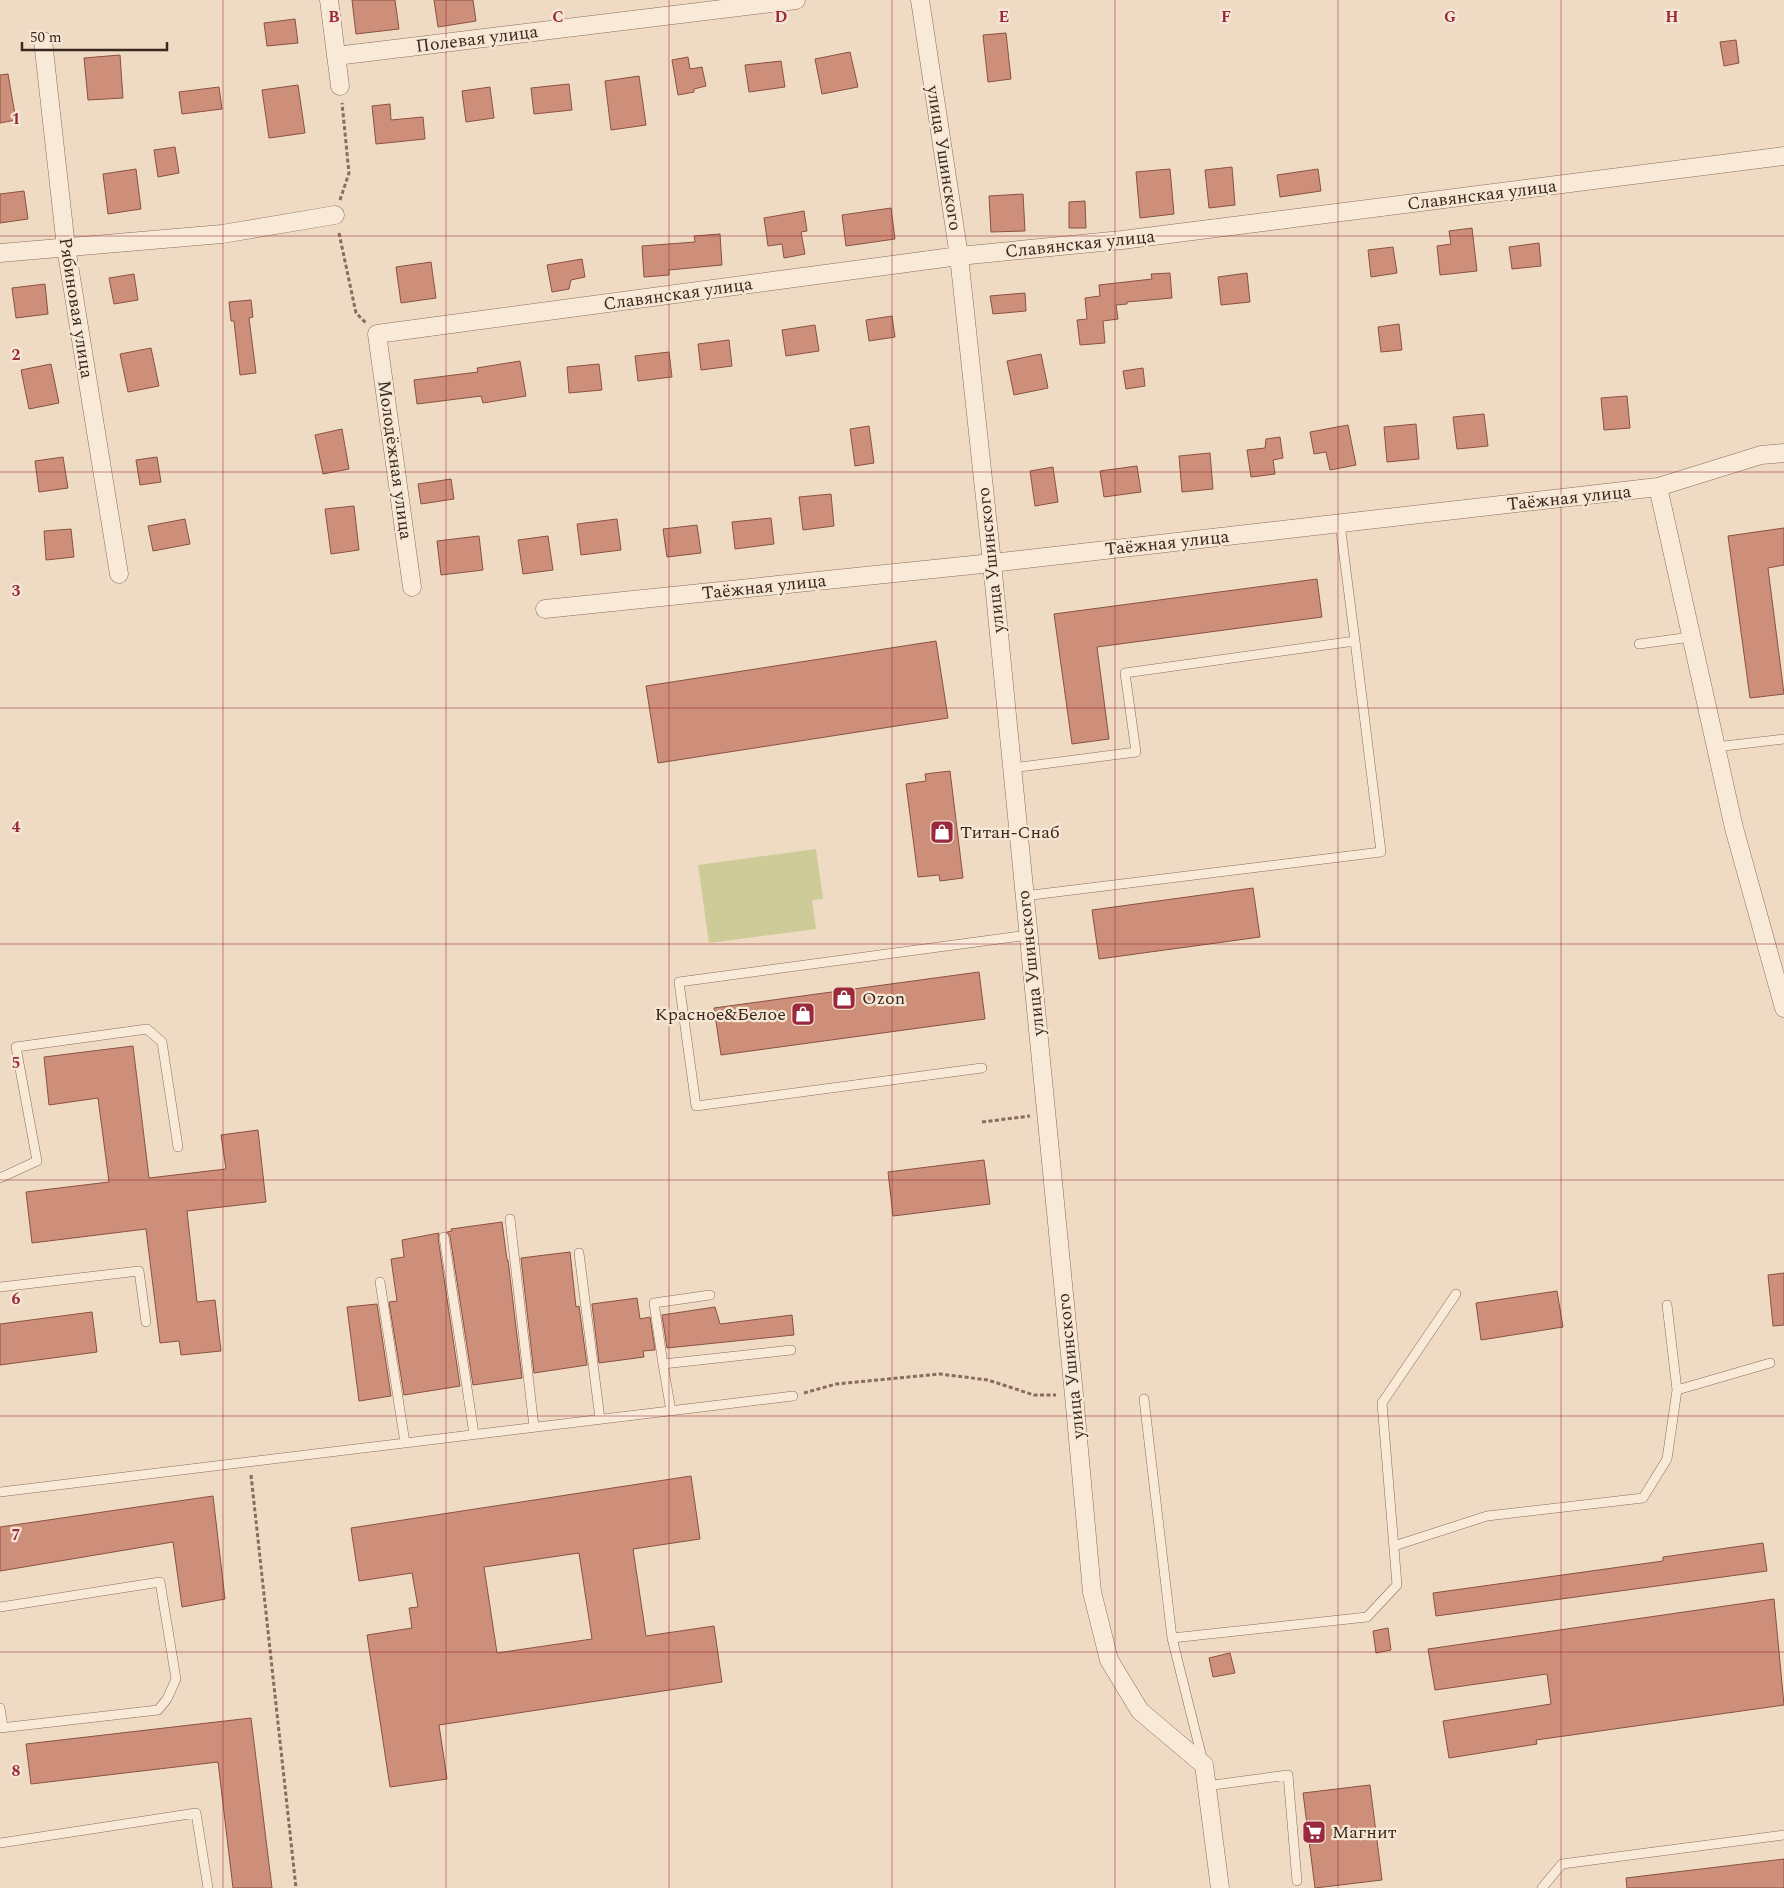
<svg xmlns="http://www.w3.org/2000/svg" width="1784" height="1888" font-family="Spectral,serif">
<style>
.green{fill:#cdcb98}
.building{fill:#ce8f7a;stroke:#8a5140;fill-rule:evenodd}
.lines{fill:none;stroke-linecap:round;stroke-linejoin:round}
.lane-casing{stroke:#8a6c5a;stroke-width:10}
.street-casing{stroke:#8a6c5a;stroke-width:19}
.path{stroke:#8a6c5a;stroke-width:3;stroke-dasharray:4 2.5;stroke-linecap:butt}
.lane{stroke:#f9ead8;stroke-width:9}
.street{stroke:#f9ead8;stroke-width:18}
.grid{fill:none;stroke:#9a293d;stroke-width:1;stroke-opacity:0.55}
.labels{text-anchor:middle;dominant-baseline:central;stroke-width:4.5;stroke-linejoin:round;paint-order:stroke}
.street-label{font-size:18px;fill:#3a271e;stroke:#f6e7d4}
.poi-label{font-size:18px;fill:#3a271e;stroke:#f6e7d4;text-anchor:start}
.grid-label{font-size:16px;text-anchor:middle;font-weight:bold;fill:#9a293d;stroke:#f6e7d4;stroke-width:4.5;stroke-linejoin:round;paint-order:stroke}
</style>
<rect width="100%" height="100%" fill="#efdbc4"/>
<path class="green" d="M816,849L823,899L812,900L816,929L709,943L698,865Z"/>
<path class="building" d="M352,0H395L399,29L356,34Z
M434,0H473L476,21L438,27Z
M295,19L298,43L267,46L264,23Z
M1006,33L1011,79L988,82L983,35Z
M1736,40L1739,63L1724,66L1720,42Z
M850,52L858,87L822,94L815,59Z
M120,55L123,98L88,100L84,58Z
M688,57L690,69L702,67L706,86L694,89V92L678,95L672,60Z
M781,61L785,87L749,92L745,65Z
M8,74L16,120L0,123V75Z
M639,76L646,125L611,130L605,81Z
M569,84L572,110L534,114L531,88Z
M298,85L305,133L269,138L262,90Z
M219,87L222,109L182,114L179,92Z
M490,87L494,118L466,122L462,91Z
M390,104L391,120L423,117L425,139L376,144L372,106Z
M175,147L179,173L158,177L154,150Z
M1232,167L1235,205L1209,208L1205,170Z
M136,169L141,209L108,214L103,174Z
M1170,169L1174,214L1140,218L1136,172Z
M1318,169L1321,191L1280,197L1277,175Z
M24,191L28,219L0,223V194Z
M1023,194L1025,231L991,232L989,196Z
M1085,201L1086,228H1069V202Z
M891,208L895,239L846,246L842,215Z
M804,211L807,231L801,232L805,254L784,258L782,244L768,246L764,218Z
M1472,228L1477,271L1440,275L1437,246L1451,244L1449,231Z
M720,234L722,265L669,270V275L644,277L642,246L695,242L694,236Z
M1539,243L1541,266L1512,269L1509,247Z
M1393,247L1397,273L1371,277L1368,250Z
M582,259L585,277L571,280L569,289L552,292L547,265Z
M431,262L436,298L401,303L396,267Z
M1170,273L1172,298L1127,302V304L1116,305L1118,319L1103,321L1105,343L1080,345L1077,320L1087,319L1085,298L1100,296L1099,285L1152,279L1151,274Z
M1247,273L1250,302L1221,305L1218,277Z
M134,274L138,300L114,304L109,278Z
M45,284L48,314L16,318L12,288Z
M1025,293L1026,311L993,314L990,296Z
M251,300L253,317L249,318L256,373L240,375L234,321H231L229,302Z
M892,316L895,337L869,341L866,320Z
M1399,324L1402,350L1381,352L1378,327Z
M815,325L819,351L786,356L782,330Z
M729,340L732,366L701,370L698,344Z
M151,348L159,386L128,392L120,354Z
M669,352L672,377L638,381L635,356Z
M1041,354L1048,388L1014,395L1007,361Z
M520,361L526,396L483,403L481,396L417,404L414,380L478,372L477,368Z
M51,364L59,403L29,409L21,370Z
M599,364L602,390L569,393L567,367Z
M1143,368L1145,386L1126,389L1123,371Z
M1627,396L1630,428L1604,430L1601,398Z
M1484,414L1488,446L1457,449L1453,417Z
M1416,424L1419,459L1387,462L1384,427Z
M1348,425L1356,465L1330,470L1326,452L1314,454L1310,432Z
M869,426L874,463L855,466L850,429Z
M342,429L349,469L323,474L315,435Z
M1280,437L1283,458L1273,460L1275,474L1251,477L1247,450L1265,448L1266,439Z
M1210,453L1213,489L1182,492L1179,456Z
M63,457L68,488L39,492L35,461Z
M157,457L161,482L140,485L136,460Z
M1137,466L1141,492L1104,497L1100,471Z
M1053,467L1058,502L1035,506L1030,471Z
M451,479L454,499L421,504L418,484Z
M831,494L834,526L803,530L799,497Z
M354,506L359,550L331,554L325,509Z
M771,518L774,544L735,549L732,522Z
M185,519L190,544L153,551L148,526Z
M617,519L621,550L581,555L577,524Z
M697,525L701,553L667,557L663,529Z
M1784,528V565L1768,568L1784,694L1750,698L1728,536Z
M71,529L74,557L46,560L44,531Z
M479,536L483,570L441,575L437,541Z
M548,536L553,570L523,574L518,540Z
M1317,579L1322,617L1097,647L1109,739L1072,744L1054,614Z
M936,641L948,718L658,763L646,686Z
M950,771L963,878L940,881L939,875L918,877L906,784L926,781L925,774Z
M1253,888L1260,937L1099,959L1092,910Z
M979,972L985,1019L721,1055L714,1008Z
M133,1046L149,1178L226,1169L221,1135L258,1130L266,1202L187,1211L197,1302L215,1300L221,1351L181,1355L179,1341L160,1343L146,1229L32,1243L26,1192L109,1182L98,1098L49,1105L44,1057Z
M984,1160L990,1204L893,1216L888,1172Z
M502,1222L507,1260H508L522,1378L473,1385L450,1236L447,1232L452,1231L451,1229Z
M439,1233L438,1238L460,1386L404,1395L389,1302L397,1301L391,1259L404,1257L402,1240Z
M570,1252L576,1307L579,1306L587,1365L534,1373L521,1258Z
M1784,1273V1325L1773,1326L1768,1275Z
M1557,1291L1563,1327L1481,1340L1476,1303Z
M637,1298L640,1319L650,1317L655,1350L643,1351L644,1357L599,1363L592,1304Z
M377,1304L391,1396L359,1401L347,1307Z
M715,1307L720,1324L792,1315L794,1335L667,1348L662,1315Z
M92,1312L97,1352L0,1365V1324Z
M691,1476L700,1539L633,1549L646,1636L714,1626L722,1682L439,1725L447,1779L390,1787L367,1635L412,1628L409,1608L418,1607L412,1573L359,1581L351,1528ZM579,1553L592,1639L497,1653L484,1567Z
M213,1496L225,1599L182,1607L173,1542L0,1571V1527Z
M1763,1543L1767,1571L1436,1616L1433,1593L1663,1561V1557Z
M1774,1599L1784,1705L1536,1740L1537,1744L1449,1758L1443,1721L1551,1704L1547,1674L1435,1690L1428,1649Z
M1388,1628L1391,1650L1376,1653L1373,1631Z
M1230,1653L1235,1673L1213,1677L1209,1658Z
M251,1718L272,1888H233L218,1762L31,1784L26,1744Z
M1370,1785L1382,1880L1315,1888L1303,1793Z
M1784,1859V1888H1627L1626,1878Z"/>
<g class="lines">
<g class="lane-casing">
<path id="lane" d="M1639,644L1691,637
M1715,747L1784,739
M1012,768L1136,752L1125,673L1355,641L1340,524
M1024,896L1381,852L1355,641
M982,1068L696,1106L679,982L1028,935
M0,1178L37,1161L16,1047L147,1029L162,1042L178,1147
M510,1219L534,1427
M444,1237L474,1434
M579,1253L600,1419
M380,1282L405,1443
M0,1287L139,1271L146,1322
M663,1364L654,1303L710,1295
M1677,1390L1770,1363
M1144,1399L1172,1638L1203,1762
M671,1411L663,1364L791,1350
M0,1492L793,1396
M1394,1546L1487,1516L1643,1498L1667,1459L1677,1390L1667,1305
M0,1607L160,1582L176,1679L167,1699L158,1710L0,1728
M1172,1638L1367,1617L1397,1585L1382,1403L1456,1294
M0,1708L3,1727
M1206,1786L1288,1775L1297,1881
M0,1843L196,1813L208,1888
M1542,1888L1562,1864L1784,1835"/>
</g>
<g class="street-casing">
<path id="street" d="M329,0L340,86
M920,0L959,256L992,563L1074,1395L1092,1592L1109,1660L1140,1711L1204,1765L1220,1888
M43,41L66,247L119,574
M336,56L796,0
M0,253L222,234L335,215
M1658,487L1734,828L1784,1008
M412,587L377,334L959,256L1122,240L1784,156
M545,609L992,563L1658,487L1761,455L1784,453"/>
</g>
<path class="path" d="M340,200L349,173L342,103
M339,233L356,313L366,323
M982,1122L1030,1116
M804,1393L836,1384L940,1374L988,1380L1034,1395H1056
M251,1475L296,1888"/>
<use href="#lane" class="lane"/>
<use href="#street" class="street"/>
</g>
<path class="grid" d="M223,0V1888M446,0V1888M669,0V1888M892,0V1888M1115,0V1888M1338,0V1888M1561,0V1888M0,236H1784M0,472H1784M0,708H1784M0,944H1784M0,1180H1784M0,1416H1784M0,1652H1784"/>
<defs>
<g id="shop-square" transform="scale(1.25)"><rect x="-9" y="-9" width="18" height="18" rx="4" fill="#9a293d" stroke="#f6e7d4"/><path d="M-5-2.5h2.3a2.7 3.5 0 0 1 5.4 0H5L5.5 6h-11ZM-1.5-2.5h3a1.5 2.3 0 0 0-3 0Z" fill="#fff"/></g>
<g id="supermarket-square" transform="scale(1.25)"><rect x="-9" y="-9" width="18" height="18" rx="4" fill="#9a293d" stroke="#f6e7d4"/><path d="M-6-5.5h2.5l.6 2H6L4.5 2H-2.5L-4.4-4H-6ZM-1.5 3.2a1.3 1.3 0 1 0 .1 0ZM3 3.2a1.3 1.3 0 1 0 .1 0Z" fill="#fff"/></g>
</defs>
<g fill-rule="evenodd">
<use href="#shop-square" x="942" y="832"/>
<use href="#shop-square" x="844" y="998"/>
<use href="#shop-square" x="803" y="1014"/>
<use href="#supermarket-square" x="1314" y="1832"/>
</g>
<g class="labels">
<g class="street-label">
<text transform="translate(477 39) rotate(-7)">Полевая улица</text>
<text transform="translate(944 158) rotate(81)">улица Ушинского</text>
<text transform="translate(1482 195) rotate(-7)">Славянская улица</text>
<text transform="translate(1080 244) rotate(-6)">Славянская улица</text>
<text transform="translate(678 294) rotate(-8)">Славянская улица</text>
<text transform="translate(76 308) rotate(81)">Рябиновая улица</text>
<text transform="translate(395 460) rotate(82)">Молодёжная улица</text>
<text transform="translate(1569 498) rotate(-6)">Таёжная улица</text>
<text transform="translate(1167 543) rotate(-6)">Таёжная улица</text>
<text transform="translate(991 560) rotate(-96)">улица Ушинского</text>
<text transform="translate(764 587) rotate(-6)">Таёжная улица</text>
<text transform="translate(1031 963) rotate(-96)">улица Ушинского</text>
<text transform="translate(1071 1366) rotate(-96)">улица Ушинского</text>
</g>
<g class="poi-label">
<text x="960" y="832">Титан-Снаб</text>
<text x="862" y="998">Ozon</text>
<text x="786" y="1014" text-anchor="end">Красное&amp;Белое</text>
<text x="1332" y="1832">Магнит</text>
</g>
</g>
<g class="grid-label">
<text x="334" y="22">B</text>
<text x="558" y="22">C</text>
<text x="781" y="22">D</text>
<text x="1004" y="22">E</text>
<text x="1226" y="22">F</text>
<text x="1450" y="22">G</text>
<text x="1672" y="22">H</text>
<text x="16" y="124">1</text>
<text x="16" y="360">2</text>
<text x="16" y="596">3</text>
<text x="16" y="832">4</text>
<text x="16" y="1068">5</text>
<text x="16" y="1304">6</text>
<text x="16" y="1540">7</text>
<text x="16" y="1776">8</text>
</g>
<path d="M22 42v8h145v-8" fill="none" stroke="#3a271e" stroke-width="2.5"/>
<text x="30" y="42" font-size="15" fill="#3a271e" stroke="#f6e7d4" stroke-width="4" paint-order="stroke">50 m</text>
</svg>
